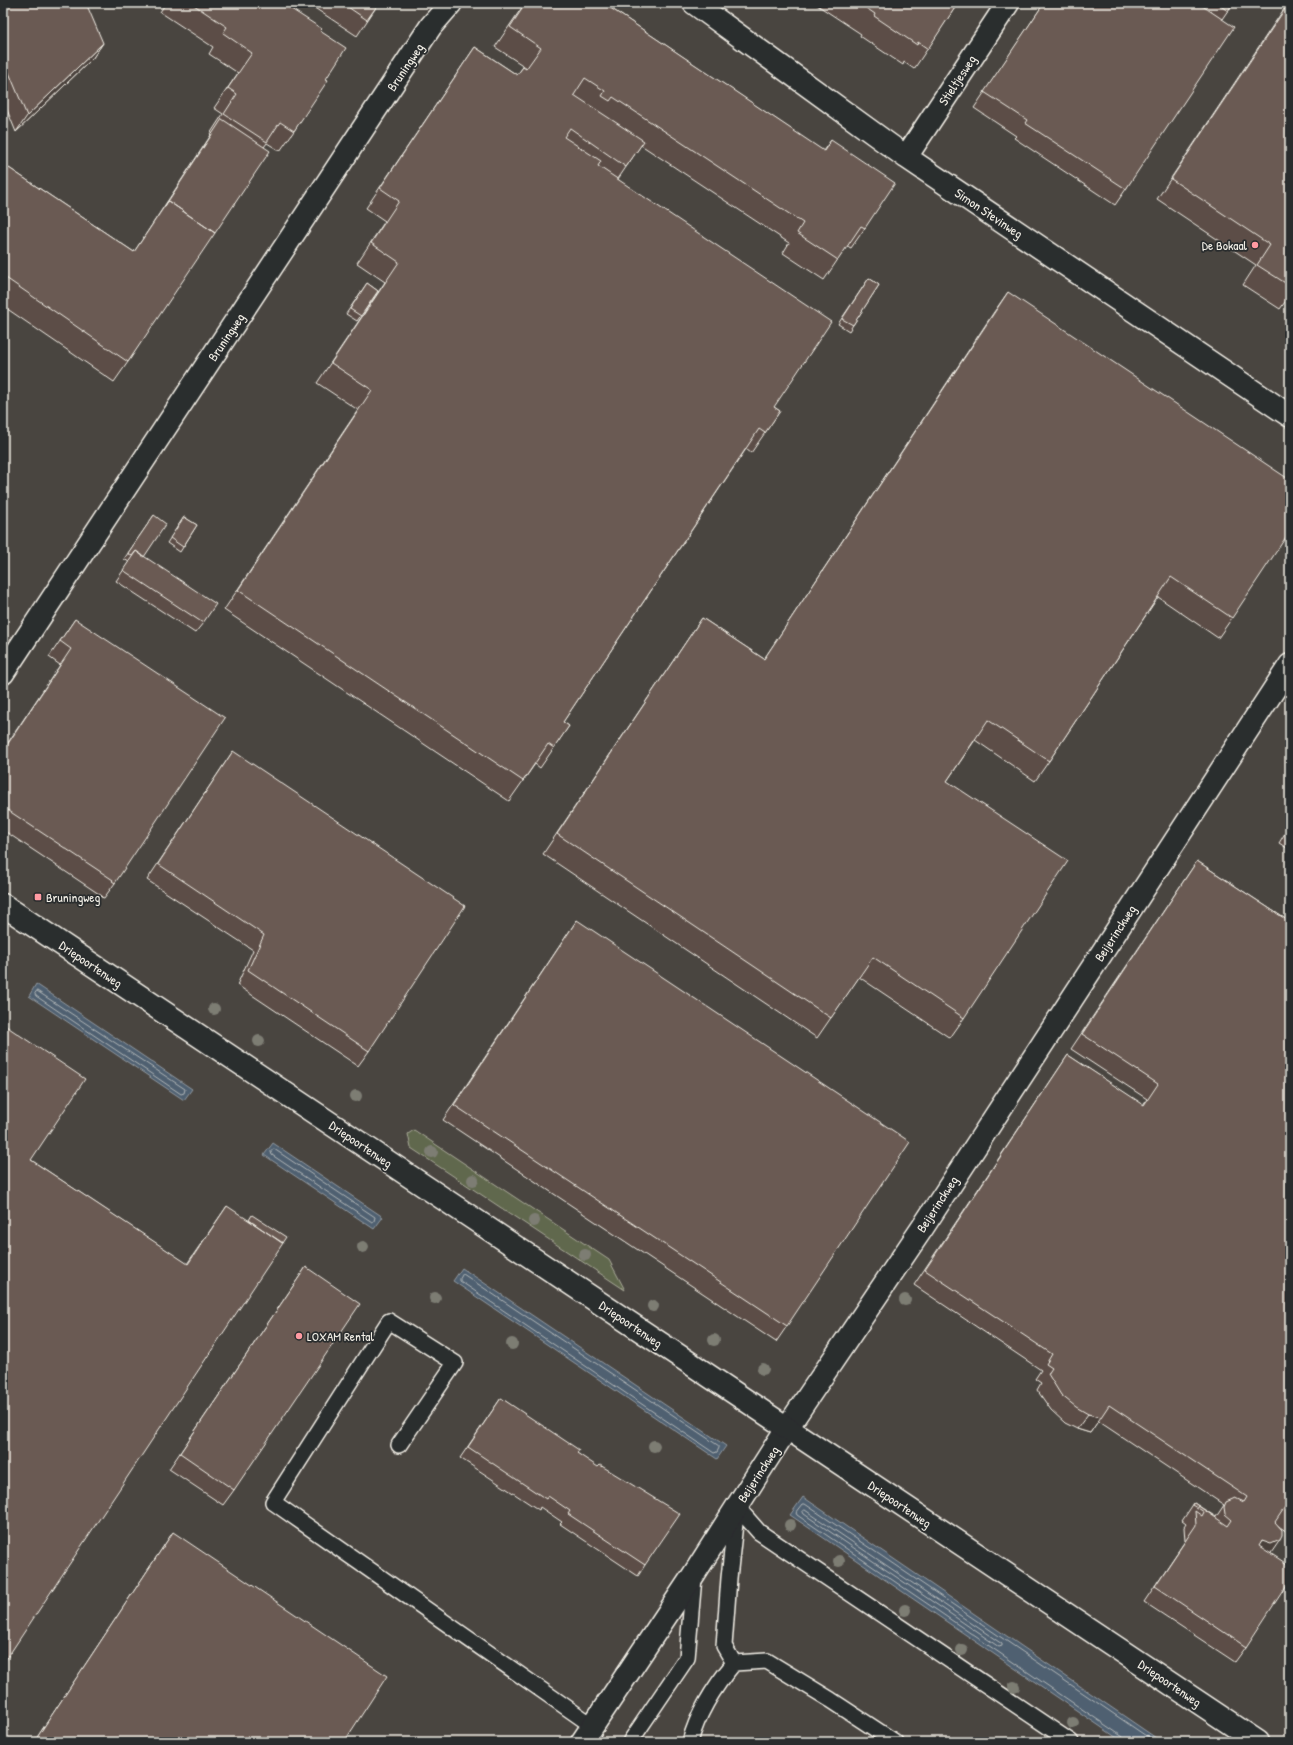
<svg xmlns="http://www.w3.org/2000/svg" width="1293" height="1745" font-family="'Patrick Hand',sans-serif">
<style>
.built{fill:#4a4441}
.green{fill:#60674d;stroke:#aaac9a}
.water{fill:#4f6071;stroke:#919aa1}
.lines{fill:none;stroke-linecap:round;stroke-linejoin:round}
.shore{stroke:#b2b7b8;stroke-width:1}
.lane-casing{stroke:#f4f1e8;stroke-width:18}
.street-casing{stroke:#f4f1e8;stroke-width:25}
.secondary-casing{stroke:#f4f1e8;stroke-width:25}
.lane{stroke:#2a2d2e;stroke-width:15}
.street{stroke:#2a2d2e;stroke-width:22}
.secondary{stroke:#2a2d2e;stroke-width:22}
.tree{fill:#7d7d73}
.wall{fill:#5b4d47;stroke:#f4f1e8}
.shaded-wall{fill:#4a3f3a;stroke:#f4f1e8}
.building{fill:#6a5a53;stroke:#f4f1e8}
.poi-dot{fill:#ff9aa2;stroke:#2a2d2e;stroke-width:1.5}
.labels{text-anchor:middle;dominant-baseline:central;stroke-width:3.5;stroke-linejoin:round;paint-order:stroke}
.street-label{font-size:13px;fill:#f4f1e8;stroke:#2a2d2e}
.poi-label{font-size:13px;fill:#f4f1e8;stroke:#2a2d2e;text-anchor:start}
</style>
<rect width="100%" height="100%" fill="#3d3a39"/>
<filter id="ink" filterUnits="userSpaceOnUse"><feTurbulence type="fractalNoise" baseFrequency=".025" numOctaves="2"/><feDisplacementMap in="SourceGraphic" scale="8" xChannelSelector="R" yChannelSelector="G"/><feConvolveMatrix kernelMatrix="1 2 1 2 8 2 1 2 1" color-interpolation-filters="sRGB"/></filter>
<g filter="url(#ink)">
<path class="built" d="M3,3H1290V1742H3Z"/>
<path class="green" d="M414,1130L609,1260L625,1290L411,1148L408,1134Z"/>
<path class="water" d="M36,984L192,1089L184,1100L29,996Z
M273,1143L383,1217L374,1229L264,1155Z
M462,1268L726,1446L717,1459L453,1281Z
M803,1497L1162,1742H1123L790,1515Z"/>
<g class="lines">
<path class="shore" d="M37,991L185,1089L184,1093L181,1094L36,996L35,994Z
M274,1149L375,1217L374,1221L372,1222L272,1155L271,1152Z
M463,1274L719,1446V1448L717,1452L714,1453L460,1281V1279Z
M805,1510L1002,1644V1646L999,1647L804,1514L803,1512Z
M1125,1742L1123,1737L797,1515L796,1513L803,1504H805L1155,1742"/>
<g class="lane-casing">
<path id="lane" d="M399,1445L455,1363L389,1321L273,1502L593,1726
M737,1507L759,1532L1071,1742
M734,1663L767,1661L831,1700L895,1742
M630,1742L687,1658L694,1577
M690,1742C698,1712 714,1687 734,1663L724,1646L729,1578L736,1514"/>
</g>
<g class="street-casing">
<path id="street" d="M694,3L906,157L1290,416
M906,157L1008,3
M3,673L431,26L451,3
M582,1742L694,1574L787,1428L923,1227L1290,665"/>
</g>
<g class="secondary-casing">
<path id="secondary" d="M3,905L1258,1742"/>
</g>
<use href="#lane" class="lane"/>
<use href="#street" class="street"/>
<use href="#secondary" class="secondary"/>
</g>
<g class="tree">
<circle cx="214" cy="1009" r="6"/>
<circle cx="259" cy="1041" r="6"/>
<circle cx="356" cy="1096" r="6"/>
<circle cx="432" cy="1152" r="6"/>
<circle cx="473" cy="1180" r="6"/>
<circle cx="534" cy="1221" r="6"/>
<circle cx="363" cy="1247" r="6"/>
<circle cx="585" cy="1255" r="6"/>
<circle cx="435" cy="1298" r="6"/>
<circle cx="905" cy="1300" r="6"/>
<circle cx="653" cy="1306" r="6"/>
<circle cx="714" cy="1340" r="6"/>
<circle cx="512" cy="1344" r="6"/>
<circle cx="763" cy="1369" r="6"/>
<circle cx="654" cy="1446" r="6"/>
<circle cx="790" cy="1525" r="6"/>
<circle cx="839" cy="1561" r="6"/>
<circle cx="905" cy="1610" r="6"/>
<circle cx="962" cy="1650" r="6"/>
<circle cx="1014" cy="1687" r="6"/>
<circle cx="1073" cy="1723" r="6"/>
</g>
<path class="wall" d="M3,3L103,43L92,59L16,132L3,100Z
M166,3H282L320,31L326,79L294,131L280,151L267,143L264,147L128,362L114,382L3,306V164L134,252L211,135L210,134L223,114L214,108L238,73L209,54L213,47L160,12Z
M307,3H379L357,36Z
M525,3H603L823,151L831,140L865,228L851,248L847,246L824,280L783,253L789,243L641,145L618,179L774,407L780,411L751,453L746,449L563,722L569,726L540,768L535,764L509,801L224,610L358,410L317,383L385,282L357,263L385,221L366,208L475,47L517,75L523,67L526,69L527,68L495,47Z
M814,3H958L914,69L904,62L903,65L860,36L861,34Z
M1044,3H1233L1222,19L1126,189L1115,205L1014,138L1016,136L974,108Z
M1288,3H1290V295L1280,309L1243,285L1256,265L1157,199Z
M869,278L879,285L849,331L838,324Z
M367,283L378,291L357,321L346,314Z
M1008,292L1232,618L1218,638L1158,597L1049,761L1035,781L975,740L947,781L964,1018L950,1038L859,977L817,1038L543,854L702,618L764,659L994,312Z
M154,515L144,557L203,623L195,633L116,581L129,562L124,559Z
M184,517L197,525L180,552L167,543Z
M75,619L115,883L104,898L101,897L102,896L3,830V750L60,665L49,657Z
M233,751L369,1051L358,1066L237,985L253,950L147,880Z
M1290,825V850L1279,843Z
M1197,861L1290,922V1534L1277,1525L1271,1553L1246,1647L1235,1662L1144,1602L1185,1541L1184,1527L1186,1524L1182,1521L1194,1503L1216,1517L1224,1505L1098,1421L1090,1433L1077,1429L1065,1423L1051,1410L1037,1390L1041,1383L1035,1379L1041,1370L914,1285L1068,1055L1143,1105L1147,1099L1071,1049Z
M577,920L787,1326L776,1342L443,1120Z
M31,1160L187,1264L227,1206L3,1664Z
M306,1267L234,1490L223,1505L169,1469Z
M501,1398L577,1453L645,1565L638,1576L560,1524L562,1522L540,1507L539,1510L460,1458Z
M173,1532L344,1742H34Z"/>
<path class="shaded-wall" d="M103,43L92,59L16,132L27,116Z
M1088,1414L1101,1417L1090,1433L1077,1429Z
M1280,1540L1269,1556H1251L1262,1541Z"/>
<path class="building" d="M3,3H86L103,43L27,116L3,58Z
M191,3H282L322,29L320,31L346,48L326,79L328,80L294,131L280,122L267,142L224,114L237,94L228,88L252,53L223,33L227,27Z
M342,3H379L367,20Z
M526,3H603L824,151L831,140L895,183L865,228L861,226L838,260L797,233L803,223L613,97L610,101L602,96L605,91L585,78L574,95L644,141L626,167L570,128L564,137L601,161L598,166L831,322L774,407L780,411L765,433L759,429L563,722L569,726L554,748L548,744L523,781L238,590L372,390L331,363L399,262L371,243L399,201L380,188L475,47L517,75L523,67L526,69L541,48L510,27Z
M859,3H958L928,49L918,42L917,45L874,16L875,14Z
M1044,3H1198L1234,27L1126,189L1025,123L1027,120L984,92Z
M1216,3H1233L1228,11Z
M1289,3H1290V286L1257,265L1270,245L1171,179Z
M222,119L270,151L215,233L168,201L165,206Z
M3,164L134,252L168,201L215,233L128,362L3,276Z
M869,278L879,285L853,325L842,319Z
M367,283L378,291L361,316L350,309Z
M1008,292L1290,480V531L1232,618L1171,577L1049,761L988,720L947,781L1068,861L964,1018L873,957L831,1018L557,834L702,618L764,659Z
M154,515L166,524L144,557L136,551L132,556L128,553Z
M184,517L197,525L183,547L170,538Z
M136,551L216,604L203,623L123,570Z
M75,619L225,718L115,883L112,881L113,880L3,807V751L71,649L60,641Z
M233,751L465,906L369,1051L248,970L264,935L158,864Z
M1197,861L1290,922V1511L1285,1507L1275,1522L1282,1530V1536L1280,1540L1271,1544L1262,1541L1259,1546L1290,1566V1580L1246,1647L1155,1586L1196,1525L1195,1511L1202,1516L1204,1512L1193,1505L1194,1503L1228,1526L1232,1520L1225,1514L1224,1507L1226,1502L1235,1498L1244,1502L1247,1497L1109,1405L1101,1417L1088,1414L1076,1407L1061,1395L1048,1374L1052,1368L1046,1364L1052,1354L925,1270L1068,1055L1144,1105L1158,1084L1082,1034Z
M577,920L910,1142L787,1326L454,1105Z
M3,1024L85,1079L31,1160L188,1264L227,1206L283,1243L3,1664Z
M252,1215L286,1237L282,1243L249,1220Z
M306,1267L360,1304L234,1490L180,1453Z
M501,1398L579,1450L577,1453L598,1467L600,1465L680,1514L645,1565L568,1514L570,1511L548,1496L546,1499L468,1447Z
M173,1532L387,1676L344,1742H34Z"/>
</g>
<g class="poi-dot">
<circle cx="1255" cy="245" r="4"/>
<rect x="34" y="893" width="8" height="8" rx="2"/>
<circle cx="299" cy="1336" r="4"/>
</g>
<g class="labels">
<g class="street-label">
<text transform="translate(405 67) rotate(-56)">Bruningweg</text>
<text transform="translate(957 80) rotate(-57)">Stieltjesweg</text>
<text transform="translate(989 213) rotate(34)">Simon Stevinweg</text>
<text transform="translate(226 337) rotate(-56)">Bruningweg</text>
<text transform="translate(1115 933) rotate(-57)">Beijerinckweg</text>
<text transform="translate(91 964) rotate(34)">Driepoortenweg</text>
<text transform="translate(361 1144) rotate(34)">Driepoortenweg</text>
<text transform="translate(937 1204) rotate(-57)">Beijerinckweg</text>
<text transform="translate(631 1324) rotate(34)">Driepoortenweg</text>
<text transform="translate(758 1474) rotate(-57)">Beijerinckweg</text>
<text transform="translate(900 1504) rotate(34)">Driepoortenweg</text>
<text transform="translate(1170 1683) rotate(34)">Driepoortenweg</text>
</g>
<g class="poi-label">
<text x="1247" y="245" text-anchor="end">De Bokaal</text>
<text x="46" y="897">Bruningweg</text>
<text x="307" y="1336">LOXAM Rental</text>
</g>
</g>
<rect width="1293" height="1745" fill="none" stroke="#2a2d2e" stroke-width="16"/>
<rect x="8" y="8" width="1277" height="1729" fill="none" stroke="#f4f1e8" stroke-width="1.5" filter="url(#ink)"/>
</svg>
